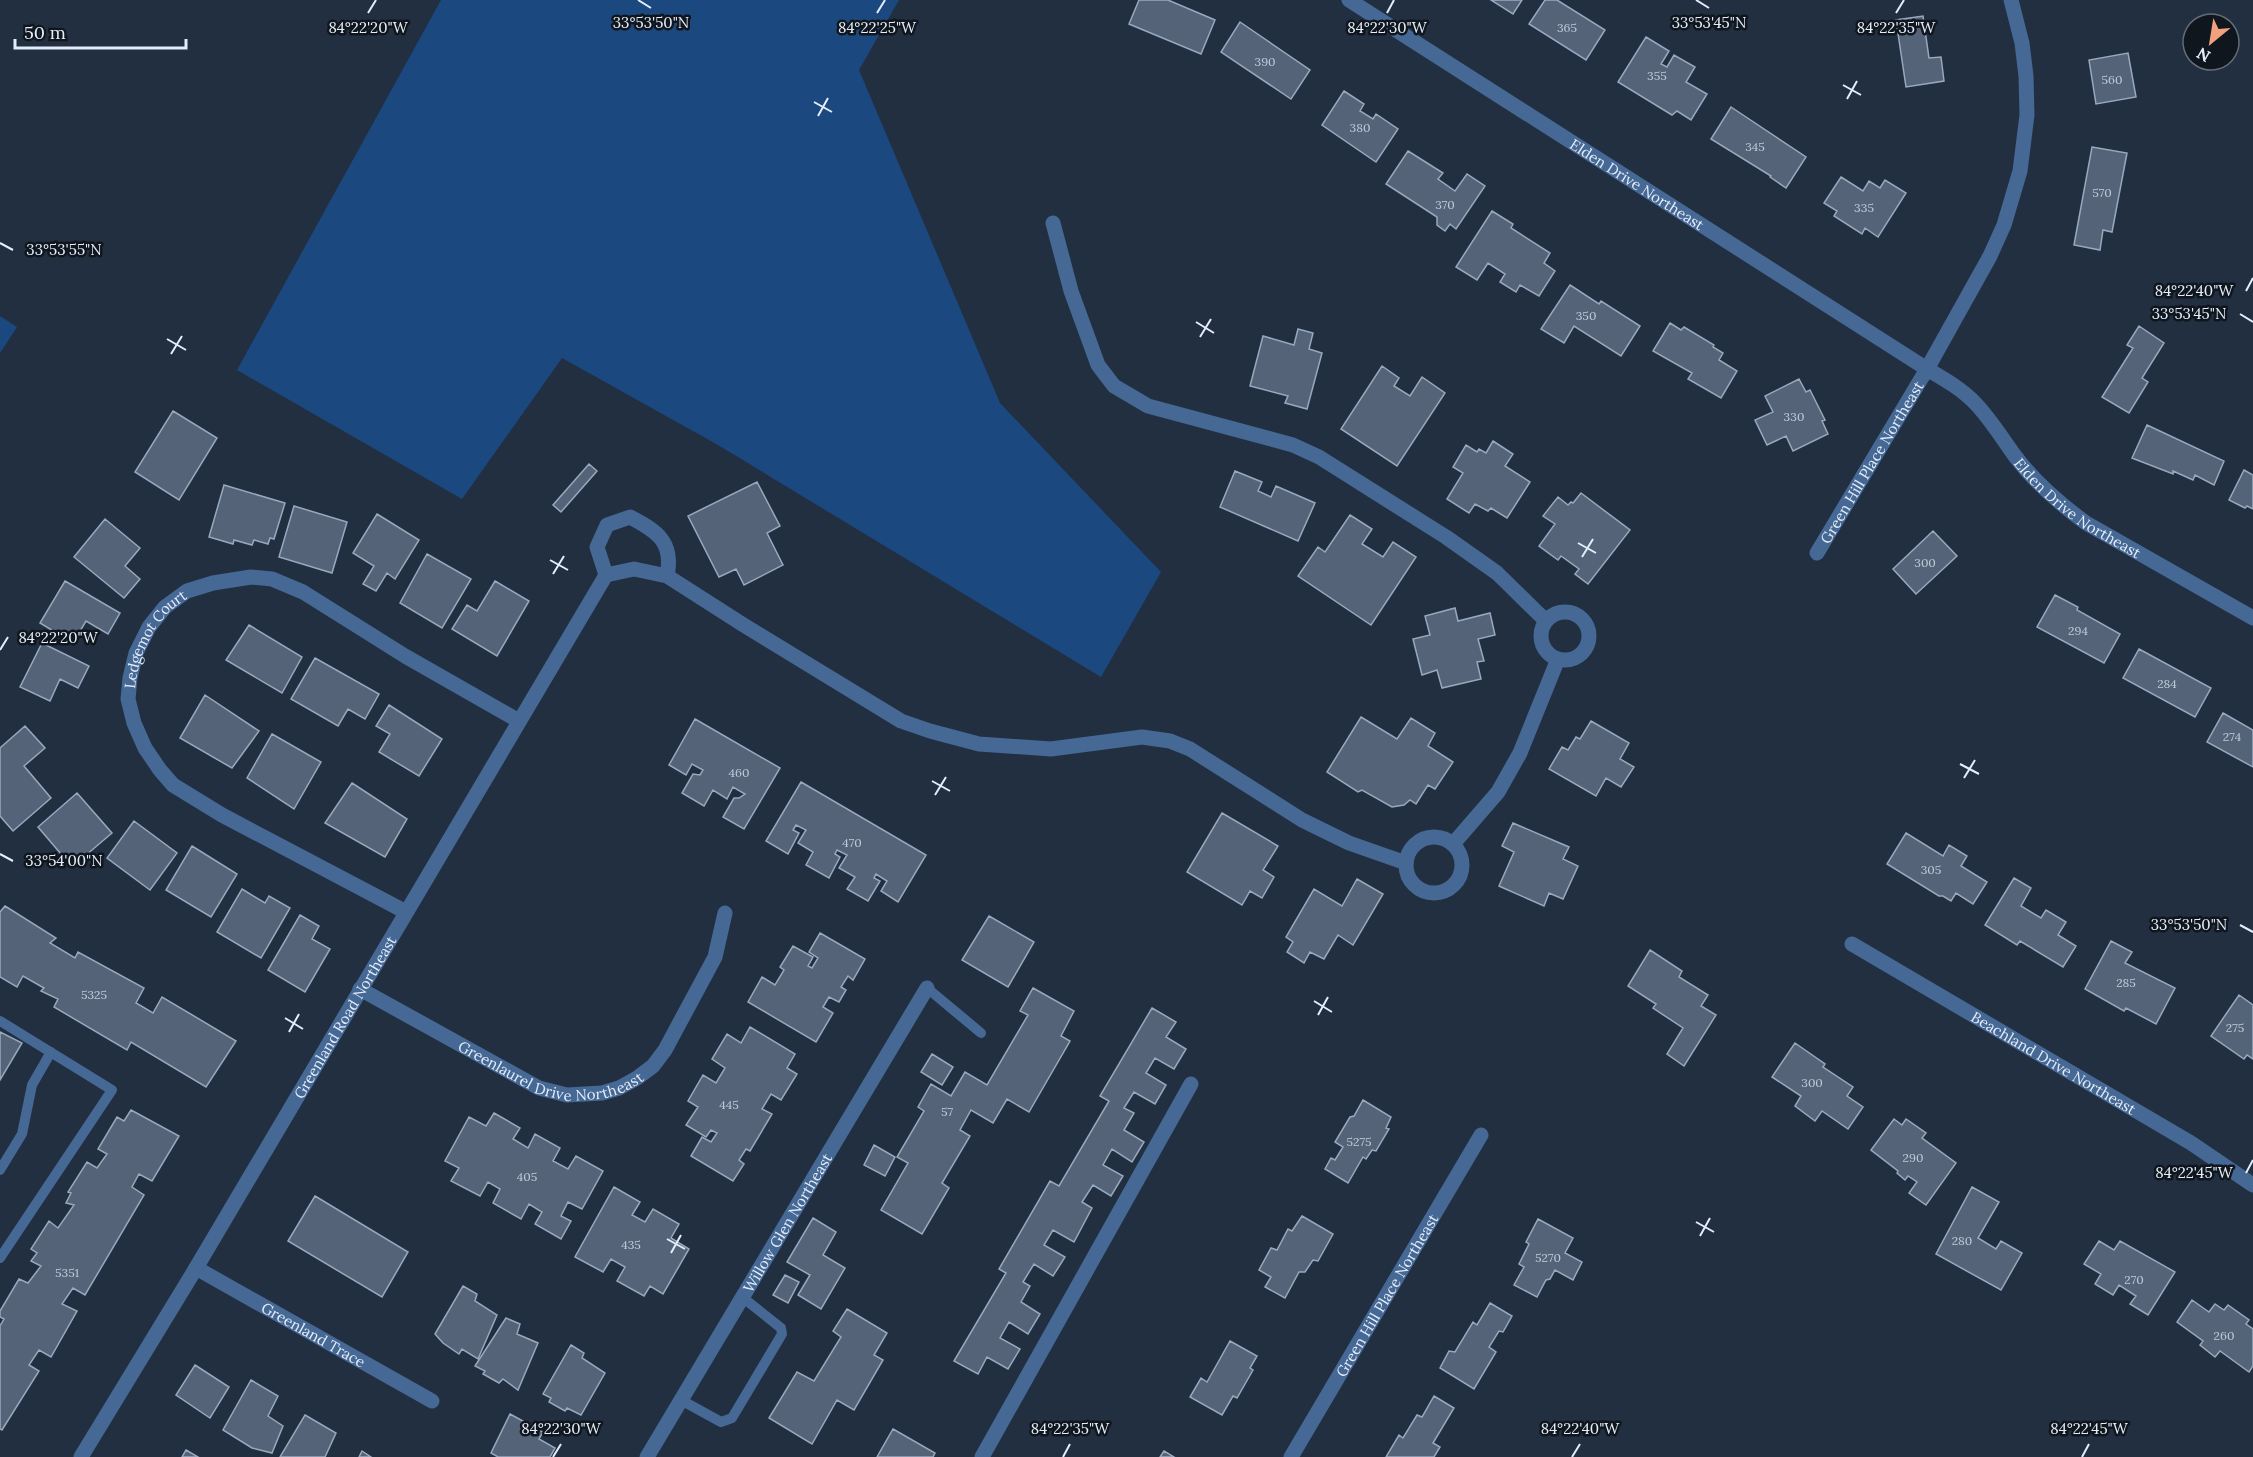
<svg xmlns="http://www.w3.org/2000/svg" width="2253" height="1457" font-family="Lora,serif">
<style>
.green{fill:#1c4880}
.building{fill:#546378;stroke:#98a9bf;stroke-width:1.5}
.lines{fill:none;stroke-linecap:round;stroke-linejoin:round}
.lane{stroke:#456895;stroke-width:10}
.street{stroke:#456895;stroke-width:15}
.ticks{fill:none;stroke:#e4edf9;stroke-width:2}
.labels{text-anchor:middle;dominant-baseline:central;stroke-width:5;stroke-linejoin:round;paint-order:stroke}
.number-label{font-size:12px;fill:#c0cad9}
.street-label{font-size:15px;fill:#e4edf9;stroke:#10161e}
.ticks-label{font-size:15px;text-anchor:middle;fill:#e4edf9;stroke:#10161e;stroke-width:5;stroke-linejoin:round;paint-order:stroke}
</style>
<rect width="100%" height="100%" fill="#212f40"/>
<path class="green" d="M441,0H899L859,70L1000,403L1161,572L1101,677L718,445L562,358L462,499L237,370Z
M0,316L17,327L0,353Z"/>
<path class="building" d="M1139,0H1168L1215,20L1201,54L1129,24Z
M1491,0H1522L1513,14Z
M1545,0H1557L1605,30L1586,60L1529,24Z
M1923,16L1929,58L1941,57L1944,81L1906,87L1896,20Z
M1240,22L1310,70L1291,99L1221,52Z
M1646,37L1669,51L1661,64L1667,67L1674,55L1695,67L1686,82L1707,94L1691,120L1677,111L1672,115L1618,82Z
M2128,53L2136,97L2096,104L2089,60Z
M1344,91L1364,104L1360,111L1373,119L1376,114L1398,129L1376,162L1322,125Z
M1731,107L1806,157L1786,188L1770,177L1771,176L1711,139Z
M2092,147L2127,153L2112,232L2103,230L2100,250L2074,245Z
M1408,151L1443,173L1438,179L1455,191L1467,174L1485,186L1456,229L1450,224L1445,231L1437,225V217L1386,184Z
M1841,177L1863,191L1869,181L1880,188L1885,180L1906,193L1878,237L1865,228L1862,234L1834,216L1837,211L1824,203Z
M1492,211L1513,224L1511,228L1550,253L1544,263L1555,271L1539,296L1520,285L1516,292L1500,282L1505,274L1488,263L1477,280L1456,267Z
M1570,285L1599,304L1601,301L1640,326L1621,356L1574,326L1564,343L1541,329Z
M1670,323L1681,330L1684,327L1714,345L1713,347L1723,353L1719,360L1737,371L1721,398L1688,379L1692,373L1653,351Z
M2139,326L2164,343L2142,378L2148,382L2129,413L2102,397L2133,348L2127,345Z
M1298,329L1313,333L1309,349L1322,353L1307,409L1285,403L1288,396L1250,386L1263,336L1294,345Z
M1382,366L1399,378L1394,386L1410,396L1422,377L1445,393L1397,466L1341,429Z
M1799,379L1806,392L1810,390L1825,420L1822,421L1828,434L1793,451L1786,436L1767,445L1755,420L1773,412L1765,396Z
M173,411L217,438L179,500L135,472Z
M2147,425L2224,461L2214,485L2195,475L2193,480L2173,471V474L2132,458Z
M1493,441L1513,454L1505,466L1530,482L1507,518L1491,508L1488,511L1475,504L1469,513L1447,499L1463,473L1453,467L1466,445L1477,452L1479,449L1486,453Z
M589,464L597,471L561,512L553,505Z
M2244,470L2253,475V509L2247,506L2245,508L2229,500Z
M1235,471L1262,482L1258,491L1271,497L1276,486L1315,503L1298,541L1220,507Z
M757,482L780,526L767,533L783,565L744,585L736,569L719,577L688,516Z
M224,485L285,503L274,539L270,538L268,544L254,540L252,545L234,540L233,544L209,537Z
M1581,493L1630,530L1588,584L1575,574L1579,569L1561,556L1558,560L1539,546L1555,524L1543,516L1558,497L1568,505L1571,502L1573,503Z
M294,506L347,522L332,573L279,557Z
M377,514L419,540L395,579L387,573L376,591L363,584L374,566L353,553Z
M1350,515L1372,529L1362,544L1383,557L1393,542L1416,557L1371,625L1298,576L1318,547L1325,552Z
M105,519L140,548L125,566L140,579L124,598L74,557Z
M1933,531L1957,556L1916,594L1893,569Z
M427,554L471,579L442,628L400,603Z
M65,581L120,613L108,634L86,621L73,643L40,623Z
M495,581L529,601L497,656L452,629L467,605L477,611Z
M2055,595L2078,607L2077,610L2120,634L2104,663L2037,627Z
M1455,608L1458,621L1490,613L1495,635L1478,639L1484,661L1477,662L1481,679L1442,688L1437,670L1422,675L1413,639L1430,635L1425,616Z
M249,625L302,657L282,693L226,660Z
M42,643L89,666L78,688L60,679L50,701L20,687Z
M2139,649L2211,688L2195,717L2123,678Z
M315,658L379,694L365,719L348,709L338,726L291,699Z
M205,695L259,731L232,768L180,738Z
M389,705L442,739L419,776L379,752L390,734L376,726Z
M2223,713L2253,730V767L2207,742Z
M1361,717L1397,739L1411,718L1435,733L1428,746L1453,762L1435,789L1428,785L1416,804L1410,800L1404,805L1392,807L1362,790L1358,792L1327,772Z
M695,719L780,768L744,829L723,817L734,798H739L745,794L733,787L727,799L713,790L704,806L682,793L693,774L700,775L703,770L692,764L686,775L669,765Z
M1591,721L1629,743L1620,759L1634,767L1621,787L1606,778L1596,796L1549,769L1562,747L1568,750L1576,737L1580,739Z
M25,726L45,748L24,766L51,798L13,831L0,816V748Z
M272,734L321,762L294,809L247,778Z
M801,782L926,855L898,902L881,891L887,881L876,874L874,878L880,881L868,901L847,889L855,877L839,868L847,855L837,850L835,854L840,857L829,878L806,865L813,852L798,843L806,830L796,825L793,830L799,833L788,854L766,841Z
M352,783L407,819L385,857L325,823Z
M77,793L112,833L72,867L38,827Z
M1222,813L1278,846L1263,870L1274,877L1262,898L1250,891L1242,905L1187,872Z
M134,821L177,853L150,890L107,858Z
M1513,823L1569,847L1563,859L1578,866L1563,899L1549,893L1544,906L1499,886L1514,852L1502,846Z
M1906,833L1943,856L1949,845L1967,856L1961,866L1987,882L1973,904L1956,893L1951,901L1943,896H1939L1887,864Z
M192,846L237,874L211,917L166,890Z
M2014,878L2031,888L2021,906L2041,918L2046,910L2066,922L2058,935L2076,946L2063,967L2020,941L2017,945L1985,925Z
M1357,879L1383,894L1353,945L1338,935L1324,959L1310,952L1304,963L1287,952L1293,942L1286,937L1314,889L1342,906Z
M242,889L265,903L269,896L290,908L261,958L217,932Z
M5,906L56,938L50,943L75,958L78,952L144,988L136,1003L153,1013L162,997L236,1041L206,1087L131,1042L127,1050L54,1007L58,999L41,991L44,988L23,976L17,987L0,977V912Z
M300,915L319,926L312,939L330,949L305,992L268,970Z
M989,916L1034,942L1008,987L962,960Z
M820,933L865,959L853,980L848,976L841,987L846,990L839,1002L829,997L823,1007L833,1013L816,1042L748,1002L762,977L775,985L784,970L780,967L793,946L813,957L808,966L812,968L818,958L809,952Z
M2111,941L2132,952L2125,963L2175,988L2156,1024L2126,1008L2124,1011L2085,989Z
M1650,950L1682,971L1679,977L1708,995L1701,1006L1716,1015L1684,1066L1667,1054L1683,1028L1653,1008L1656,1004L1628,986Z
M1033,988L1074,1011L1061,1036L1070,1041L1029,1112L1007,1099L993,1123L971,1110L960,1130L970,1136L942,1183L949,1188L922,1234L881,1210L908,1163L897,1157L924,1111L918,1107L931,1084L951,1096L965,1072L987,1085L1028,1015L1020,1011Z
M2239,995L2253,1005V1059L2247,1055L2244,1059L2211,1036Z
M1152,1008L1176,1022L1166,1037L1186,1049L1174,1069L1155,1058L1146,1073L1166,1085L1155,1104L1134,1092L1124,1108L1134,1113L1124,1130L1144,1142L1132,1162L1112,1149L1103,1165L1123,1176L1111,1196L1093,1185L1082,1202L1092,1208L1074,1242L1053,1230L1044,1245L1065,1257L1053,1276L1034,1264L1023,1282L1030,1286L1021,1302L1040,1314L1028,1334L1009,1322L1000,1338L1020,1349L1008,1369L987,1357L978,1374L954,1361L1006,1273L999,1269L1050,1181L1059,1186L1109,1101L1100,1096Z
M750,1027L795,1054L787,1068L797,1074L781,1100L771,1094L762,1109L772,1114L750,1151L746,1149L739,1160L744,1164L733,1181L691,1156L702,1137L711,1142L717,1133L711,1130L706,1137L686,1125L698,1107L688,1101L703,1075L716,1083L725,1068L712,1059L727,1034L741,1043Z
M0,1032L22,1043L0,1080Z
M1795,1043L1825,1064L1823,1067L1853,1087L1847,1096L1863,1107L1848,1129L1822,1111L1815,1121L1795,1106L1801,1096L1772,1077Z
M932,1054L953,1067L942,1085L921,1072Z
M1363,1100L1391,1117L1386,1128L1389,1129L1376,1151L1372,1150L1366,1159L1363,1157L1348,1183L1325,1169L1331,1158L1335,1160L1343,1147L1335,1142L1350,1117L1354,1116Z
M131,1110L179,1136L152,1181L139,1174L132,1187L144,1195L85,1295L73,1288L62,1304L77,1311L51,1357L39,1350L29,1365L39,1371L2,1430L0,1429V1326L4,1319L0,1317V1311L19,1279L28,1283L41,1266L31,1261L37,1253L31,1249L49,1221L58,1228L74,1205L66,1203L71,1193L68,1192L87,1162L97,1168L107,1154L98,1149L117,1117L124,1121Z
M494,1113L520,1128L513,1139L528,1148L535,1134L560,1148L553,1161L568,1169L576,1156L603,1171L582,1209L568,1202L561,1216L571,1221L561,1239L535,1224L542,1212L529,1204L521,1219L493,1203L500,1189L488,1182L480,1196L451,1181L459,1168L445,1161L469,1117L486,1126Z
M1894,1119L1902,1125L1906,1119L1926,1133L1922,1138L1956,1163L1926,1205L1909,1193L1917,1182L1908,1176L1905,1180L1897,1173L1898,1171L1871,1150Z
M874,1145L895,1157L885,1176L864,1165Z
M614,1187L640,1202L632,1215L645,1222L653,1209L679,1224L671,1238L689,1249L663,1294L650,1286L644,1296L617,1281L625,1267L611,1259L603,1272L575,1257Z
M1972,1187L1999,1202L1978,1238L1996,1249L2001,1241L2022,1253L2001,1290L1936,1254Z
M315,1196L408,1252L382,1297L288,1241Z
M1302,1216L1333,1234L1318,1261L1313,1260L1305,1272H1299L1285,1298L1265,1287L1271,1277L1259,1270L1271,1248L1277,1250L1288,1229L1292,1231Z
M813,1218L836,1232L823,1255L845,1268L821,1309L798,1295L810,1275L787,1262Z
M1538,1219L1573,1238L1565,1253L1582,1262L1573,1280L1555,1270L1550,1279L1546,1280L1537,1297L1514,1285L1524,1267L1519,1264L1529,1244L1526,1242Z
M2099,1241L2114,1250L2120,1241L2175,1272L2148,1315L2130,1304L2136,1296L2119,1285L2113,1295L2095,1284L2101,1274L2084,1264Z
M785,1275L799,1282L788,1303L773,1295Z
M463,1286L477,1294L475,1301L497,1315L478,1359L462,1349L459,1354L443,1343L435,1334Z
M2192,1300L2209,1312L2215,1304L2224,1310L2228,1305L2249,1320L2246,1324L2253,1329V1366L2249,1372L2220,1351L2215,1357L2200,1345L2203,1341L2177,1322Z
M1490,1303L1512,1316L1503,1332L1499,1331L1489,1347L1496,1352L1474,1389L1440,1368L1449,1351L1455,1352L1473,1322L1477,1325Z
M847,1309L887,1333L874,1355L883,1360L854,1410L837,1400L812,1444L769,1418L797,1372L814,1381L841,1337L833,1331Z
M506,1318L520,1324L517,1334L538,1343L518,1390L503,1379L499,1383L483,1374L485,1371L475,1366Z
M1230,1341L1257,1356L1250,1368L1253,1370L1237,1398L1233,1396L1222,1415L1190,1397L1201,1378L1207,1382Z
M571,1345L584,1353L582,1358L605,1373L581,1415L567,1408L565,1411L549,1402L551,1398L543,1394Z
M195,1365L229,1387L210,1418L176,1395Z
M251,1380L278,1396L268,1416L283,1426L272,1453L252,1448L223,1430Z
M1434,1396L1454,1408L1433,1443L1440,1447L1434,1457H1386L1399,1435L1403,1438L1417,1415L1422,1417Z
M510,1414L543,1432L539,1439L555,1448L550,1457H498L491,1453Z
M305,1415L336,1433L325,1457H280Z
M893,1429L935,1453L933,1457H877Z
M186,1450L198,1457H182Z
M362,1451L371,1457H359Z
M1164,1451L1174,1457H1160Z"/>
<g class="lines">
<path class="lane" d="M927,988L981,1033
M0,1021L112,1090L0,1258
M0,1170L22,1134L32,1085L51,1052
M681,1400L721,1422L732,1418L782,1334L781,1328L742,1297"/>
<g class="street">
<path id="s1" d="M1349,0L1927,369L1990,256L2004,225L2020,171L2027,115L2026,76L2022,43L2011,0"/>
<path d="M1053,223L1071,291L1098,365L1114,386L1148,406L1293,445L1319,457L1446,537L1497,573L1546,621"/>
<path id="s2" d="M1817,553L1927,369C1944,379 1962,389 1976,404C1991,420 2002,438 2015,456C2035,483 2060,504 2086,523L2253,618"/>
<path d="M606,575L634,569L667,576L742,624L901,721L930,731L979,744L1051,749L1142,737L1170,741L1190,749L1302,820L1349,843L1406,863"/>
<path d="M606,575L597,547L607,525L630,517C657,531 674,542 667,576"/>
<circle cx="1565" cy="636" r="24"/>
<circle cx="1434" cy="865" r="28"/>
<path d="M1453,844L1498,792L1520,753L1558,659"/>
<path id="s3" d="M406,912L222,815L173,785L160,770L145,748L134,723L128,699L130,678L136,653L149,627L165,607L187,591L213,583L251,577L272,579L303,592L405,656L519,721"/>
<path id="s4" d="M1852,944L2191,1143L2253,1185"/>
<path id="s5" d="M360,989L539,1088L567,1095L602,1093L619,1088L637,1078L653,1066L665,1050L715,957L725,913"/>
<path id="s6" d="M196,1268L432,1401"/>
<path id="s7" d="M81,1457L196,1268L606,575"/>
<path id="s8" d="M647,1457L927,988"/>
<path d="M982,1457L1191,1084"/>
<path id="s9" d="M1291,1457L1481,1135"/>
</g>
</g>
<path class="ticks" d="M638,0L651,8M1696,0L1709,8M368,13L376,0M877,13L885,0M1387,13L1394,0M1896,13L1904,0M1843,85L1861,95M1847,99L1857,81M814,102L832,112M818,116L828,98M0,243L13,250M2246,291L2253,278M2240,314L2253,322M1196,322L1214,333M1200,337L1211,319M167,339L186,350M171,354L182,336M1578,543L1596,553M1582,557L1593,539M550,560L568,570M553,574L564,556M0,650L8,637M1960,764L1979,774M1964,778L1975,760M932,781L950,791M935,795L946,777M0,854L13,861M2240,925L2253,932M1314,1001L1332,1012M1318,1015L1328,997M285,1018L303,1029M289,1032L299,1014M2246,1173L2253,1160M1696,1222L1714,1232M1700,1236L1710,1218M667,1239L685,1249M671,1253L681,1235M553,1457L561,1444M1063,1457L1070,1444M1572,1457L1580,1444M2082,1457L2089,1444"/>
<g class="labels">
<g class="number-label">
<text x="1567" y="27">365</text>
<text x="1265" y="61">390</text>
<text x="1657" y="75">355</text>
<text x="2112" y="79">560</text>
<text x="1360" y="127">380</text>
<text x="1755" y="146">345</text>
<text x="2102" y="192">570</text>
<text x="1445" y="204">370</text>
<text x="1864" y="207">335</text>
<text x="1586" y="315">350</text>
<text x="1794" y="416">330</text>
<text x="1925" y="562">300</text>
<text x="2078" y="630">294</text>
<text x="2167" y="683">284</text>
<text x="2232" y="736">274</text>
<text x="739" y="772">460</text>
<text x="852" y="842">470</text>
<text x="1931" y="869">305</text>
<text x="2126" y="982">285</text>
<text x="94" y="994">5325</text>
<text x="2235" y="1027">275</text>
<text x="1812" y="1082">300</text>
<text x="729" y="1104">445</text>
<text x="947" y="1111">57</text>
<text x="1359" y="1141">5275</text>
<text x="1913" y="1157">290</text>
<text x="527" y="1176">405</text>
<text x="1962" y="1240">280</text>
<text x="631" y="1244">435</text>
<text x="1548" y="1257">5270</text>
<text x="67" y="1272">5351</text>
<text x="2134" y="1279">270</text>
<text x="2224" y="1335">260</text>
</g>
<g class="street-label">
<text stroke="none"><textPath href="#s1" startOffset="342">Elden Drive Northeast</textPath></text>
<text stroke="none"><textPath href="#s2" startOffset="106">Green Hill Place Northeast</textPath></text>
<text stroke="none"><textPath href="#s2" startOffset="422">Elden Drive Northeast</textPath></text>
<text stroke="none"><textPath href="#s3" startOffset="432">Ledgemot Court</textPath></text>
<text stroke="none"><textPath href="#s7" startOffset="513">Greenland Road Northeast</textPath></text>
<text stroke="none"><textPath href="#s5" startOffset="213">Greenlaurel Drive Northeast</textPath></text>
<text stroke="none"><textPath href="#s4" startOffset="234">Beachland Drive Northeast</textPath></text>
<text stroke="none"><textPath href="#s8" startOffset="273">Willow Glen Northeast</textPath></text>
<text stroke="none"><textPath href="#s9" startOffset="188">Green Hill Place Northeast</textPath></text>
<text stroke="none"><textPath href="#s6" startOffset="135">Greenland Trace</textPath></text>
</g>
</g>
<g class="ticks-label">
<text x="651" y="28">33°53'50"N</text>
<text x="1709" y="28">33°53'45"N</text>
<text x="368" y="33">84°22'20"W</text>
<text x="877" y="33">84°22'25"W</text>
<text x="1387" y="33">84°22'30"W</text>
<text x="1896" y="33">84°22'35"W</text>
<text x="64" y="255">33°53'55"N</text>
<text x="2194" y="296">84°22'40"W</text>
<text x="2189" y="319">33°53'45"N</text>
<text x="58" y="643">84°22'20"W</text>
<text x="64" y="866">33°54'00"N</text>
<text x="2189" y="930">33°53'50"N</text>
<text x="2194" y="1178">84°22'45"W</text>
<text x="561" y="1434">84°22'30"W</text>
<text x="1070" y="1434">84°22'35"W</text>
<text x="1580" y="1434">84°22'40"W</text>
<text x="2089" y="1434">84°22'45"W</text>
</g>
<g transform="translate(2211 42) rotate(210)"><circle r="28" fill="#10161e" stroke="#656c76" stroke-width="1.5"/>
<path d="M0-4.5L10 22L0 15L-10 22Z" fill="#f1a17c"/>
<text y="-9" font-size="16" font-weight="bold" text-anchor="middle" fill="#e4edf9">N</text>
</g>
<path d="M15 39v9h171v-9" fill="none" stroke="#e4edf9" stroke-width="3"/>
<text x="24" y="39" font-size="18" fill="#e4edf9" stroke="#10161e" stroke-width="4.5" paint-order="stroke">50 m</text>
</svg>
